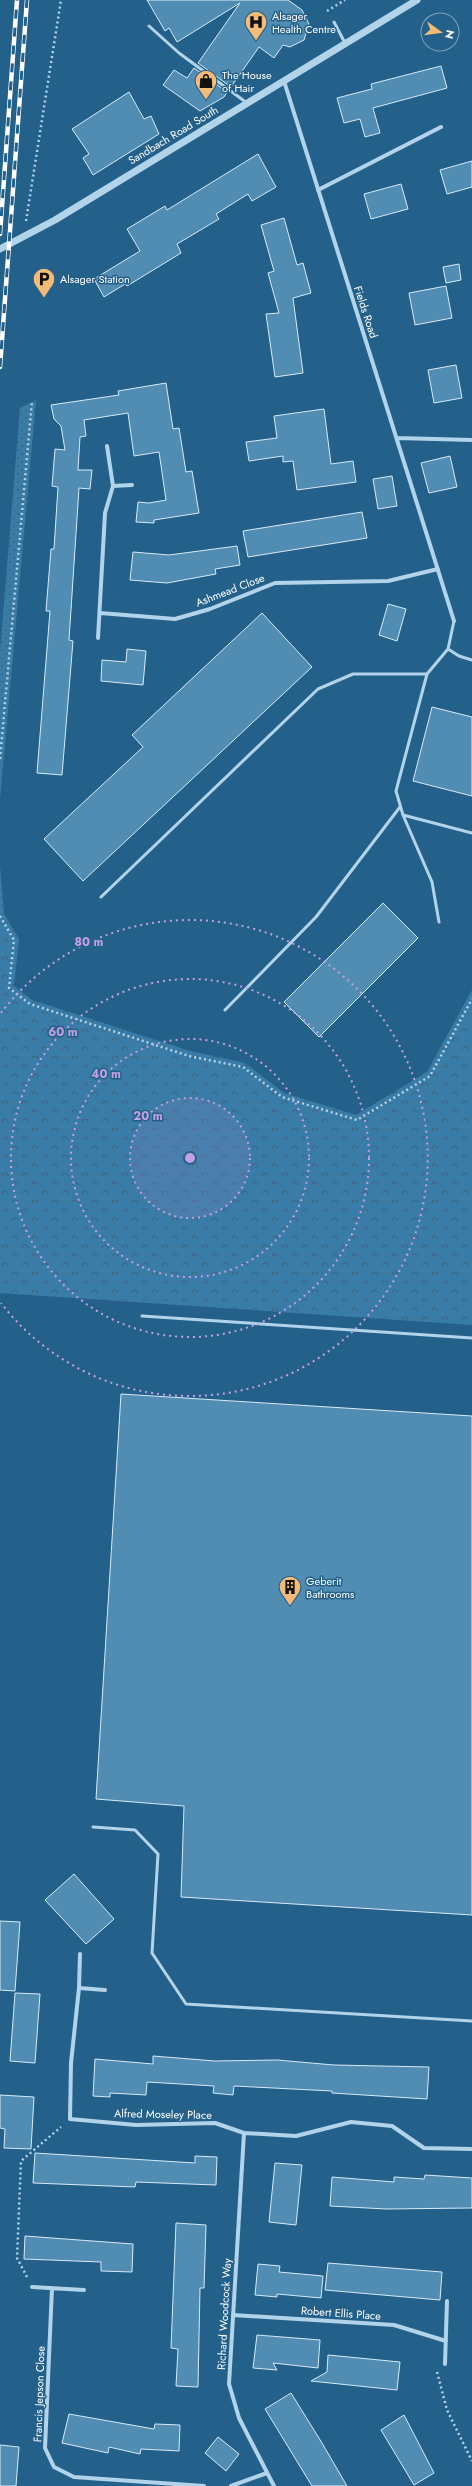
<svg xmlns="http://www.w3.org/2000/svg" width="472" height="2486" font-family="Jost,sans-serif">
<style>
.grass{fill:url(#grass-dots)}
.forest{fill:url(#forest-crowns)}
.building{fill:#518db3;stroke:#d6ebf8}
.lines{fill:none;stroke-linecap:round;stroke-linejoin:round}
.path{stroke:#b2d4ea;stroke-width:2.5;stroke-dasharray:2 3;stroke-linecap:butt}
.service{stroke:#b2d4ea;stroke-width:3}
.minor{stroke:#b2d4ea;stroke-width:4}
.tertiary{stroke:#b2d4ea;stroke-width:7}
.rail-casing{stroke:#fff;stroke-width:4.5}
.rail{stroke:#24618a;stroke-width:3;stroke-dasharray:9;stroke-linecap:butt}
.ring{fill:none;stroke:#c4a0e2;stroke-width:2;stroke-dasharray:2 4}
.labels{text-anchor:middle;dominant-baseline:central;stroke-width:3;stroke-linejoin:round;paint-order:stroke}
.poi-label{font-size:11px;fill:#fff;stroke:#24618a;text-anchor:start}
.street-label{font-size:11px;fill:#fff;stroke:#24618a}
.centre{fill:#c4a0e2;stroke:#24618a;stroke-width:2}
.ring-label{font-size:12px;text-anchor:middle;font-weight:bold;fill:#c4a0e2;stroke:#24618a;stroke-width:3;stroke-linejoin:round;paint-order:stroke}
</style>
<defs>
<pattern id="grass-dots" width="8" height="8" patternUnits="userSpaceOnUse"><rect width="8" height="8" fill="#397ca7"/><path d="M2 2h.1M6 6h.1" fill="none" stroke="#42647a" stroke-width="1.8" stroke-linecap="round"/></pattern>
<pattern id="forest-crowns" width="20" height="18" patternUnits="userSpaceOnUse"><rect width="20" height="18" fill="#397ca7"/><path d="M2 6a3 3 0 1 1 6 0M12 15a3 3 0 1 1 6 0" fill="none" stroke="#42647a"/></pattern>
</defs>
<rect width="100%" height="100%" fill="#24618a"/>
<path class="grass" d="M36,400L0,799V652L20,408Z
M0,866L4,914L0,918Z"/>
<path class="forest" d="M4,914L19,939L14,986L32,1000L190,1051L245,1063L284,1093L356,1115L427,1072L472,990V1325L0,1293V918Z"/>
<path class="building" d="M147,0H288L302,10L309,24L304,40L290,47L283,45L274,58L259,47L231,87L198,63L240,3L177,42L169,28L165,31Z
M441,66L447,88L373,108L380,133L365,137L360,119L344,123L337,98L372,89L371,84Z
M194,68L227,92L224,97L200,111L163,85L174,70L187,78Z
M129,92L144,119L151,116L159,134L93,175L83,158L89,154L72,129Z
M258,154L276,187L252,201L248,194L216,214L219,219L177,244L181,253L127,286L125,284L104,297L94,279L140,251L127,229L165,206L167,210Z
M472,161V187L447,194L440,170Z
M401,184L408,209L371,219L364,194Z
M284,218L297,265L303,263L311,293L293,298L303,373L275,377L266,314L279,313L268,273L274,271L261,225Z
M459,264L461,280L446,283L443,267Z
M446,286L452,318L415,325L409,293Z
M456,365L462,398L434,403L428,370Z
M166,383L173,429L179,428L186,472L192,471L199,513L154,520V523L136,522L138,502L149,503L166,500L159,452L134,456L128,413L84,420L86,436L80,437L78,470H92L90,489L79,488L69,640L73,641L62,775L37,773L50,611H46L51,549H54L58,487L52,486L55,449L65,450L61,426L54,419L51,405L119,395L118,391Z
M324,409L331,464L353,461L356,482L297,490L293,461L283,462V456L249,461L246,442L277,438L274,416Z
M450,456L457,487L429,493L421,463Z
M392,476L397,506L378,509L373,479Z
M362,512L367,538L248,557L243,531Z
M237,546L240,565L215,569L216,574L167,583L130,580L133,552L169,555Z
M388,604L406,609L397,641L379,635Z
M262,613L312,667L83,881L44,839L143,747L132,735Z
M127,649L146,651L143,685L101,681L102,660L126,662Z
M432,707L472,717V796L413,781Z
M383,903L418,938L319,1037L284,1002Z
M121,1394L472,1416V1915L181,1897L184,1806L96,1799Z
M74,1874L114,1919L86,1944L45,1900Z
M0,1921L20,1922L15,1991L0,1990Z
M15,1993L40,1994L35,2063L10,2061Z
M153,2056L215,2061L277,2060L334,2065L429,2067L427,2099L332,2093V2091L234,2086L233,2095L213,2093L214,2086L147,2082L146,2095L110,2093V2097L93,2096L95,2059L153,2064Z
M0,2095L34,2097L31,2149L4,2148L5,2129L0,2128Z
M35,2153L195,2163V2156L217,2157L216,2185L136,2182L135,2187L33,2183Z
M275,2163L302,2165L296,2225L269,2222Z
M425,2175L472,2178V2208L386,2209L330,2206L332,2177L394,2182V2177L424,2179Z
M176,2223L206,2225L204,2288H200L198,2387L176,2386L178,2349L171,2348Z
M25,2236L133,2244L132,2272L101,2271V2262L24,2259Z
M328,2263L442,2272L440,2300L325,2290Z
M258,2264L280,2266L279,2272L323,2276L321,2298L277,2294V2297L255,2295Z
M257,2335L320,2340L318,2368L273,2363L277,2370L253,2368Z
M328,2355L400,2362L397,2390L311,2381L327,2372Z
M291,2393L322,2443L347,2486H312L265,2409Z
M69,2414L154,2429L155,2424L180,2425L179,2451L141,2449L140,2454L109,2447L108,2453L62,2443Z
M404,2415L434,2473L414,2485L381,2430Z
M218,2437L239,2454L226,2471L205,2453Z
M0,2445L19,2447L16,2486H0Z"/>
<g class="lines">
<path class="path" d="M327,11L345,0
M26,221L61,0
M0,759L32,401
M0,916L14,940L9,988L30,1004L189,1056L243,1067L282,1097L357,1120L430,1076L472,999
M27,2277L17,2258L21,2161L61,2127
M437,2372L447,2410L472,2461"/>
<path class="service" d="M334,22L345,43
M149,26L179,53L247,103
M448,649L459,656L472,660
M427,674L396,791L403,815L432,882L439,922
M403,815L472,833
M101,897L318,689L353,674H427L448,649L454,621
M225,1010L316,917L400,807
M142,1316L472,1338
M93,1827L135,1830L158,1854L152,1953L186,2004L472,2021"/>
<path class="minor" d="M284,81L454,621
M318,190L441,127
M397,438L472,440
M113,486L132,485
M100,613L175,619L210,609L275,583L388,581L438,569
M98,638L105,513L113,486L107,446
M80,1954L79,1988L71,2063L70,2119L136,2125L215,2123L244,2133L296,2136L351,2122L392,2126L424,2148L472,2149
M79,1988L105,1990
M244,2133L229,2384L239,2418L274,2486
M32,2287L84,2290
M52,2288L45,2448L54,2467L74,2477L204,2486
M233,2315L394,2325L446,2341
M445,2364L447,2301
M231,2486L267,2473"/>
<path class="tertiary" d="M0,249L55,220L417,0"/>
<g class="rail-casing">
<path id="rail" d="M0,234L17,0
M0,367L27,0"/>
</g>
<use href="#rail" class="rail"/>
</g>
<circle cx="190" cy="1158" r="60" fill="#c4a0e2" fill-opacity=".12"/>
<g class="ring">
<circle cx="190" cy="1158" r="60"/>
<circle cx="190" cy="1158" r="119"/>
<circle cx="190" cy="1158" r="179"/>
<path d="M1 1013A238 238 0 1 1 1 1303"/>
</g>
<defs>
<g id="hospital-pin" transform="scale(1.15)"><path d="M0 17L-7.5 6A9.5 9.5 0 1 1 7.5 6Z" fill="#f4bb76" stroke="#24618a"/><path d="M-5-5h3v3.5h4V-5h3V5h-3V1.5h-4V5h-3Z" fill="#111"/></g>
<g id="shop-pin" transform="scale(1.15)"><path d="M0 17L-7.5 6A9.5 9.5 0 1 1 7.5 6Z" fill="#f4bb76" stroke="#24618a"/><path d="M-5-2.5h2.3a2.7 3.5 0 0 1 5.4 0H5L5.5 6h-11ZM-1.5-2.5h3a1.5 2.3 0 0 0-3 0Z" fill="#111"/></g>
<g id="parking-pin" transform="scale(1.15)"><path d="M0 17L-7.5 6A9.5 9.5 0 1 1 7.5 6Z" fill="#f4bb76" stroke="#24618a"/><path d="M-3.5-5.5H1a3.5 3.5 0 0 1 0 7H-1V5.5H-3.5ZM-1-3.4V-.6H.8a1.4 1.4 0 0 0 0-2.8Z" fill="#111"/></g>
<g id="building-pin" transform="scale(1.15)"><path d="M0 17L-7.5 6A9.5 9.5 0 1 1 7.5 6Z" fill="#f4bb76" stroke="#24618a"/><path d="M-4-6H4V6H1V3H-1V6H-4ZM-2.5-4.3h1.7v1.8h-1.7ZM.8-4.3h1.7v1.8H.8ZM-2.5-1h1.7V.8h-1.7ZM.8-1h1.7V.8H.8Z" fill="#111"/></g>
</defs>
<g fill-rule="evenodd">
<use href="#hospital-pin" x="256" y="22"/>
<use href="#shop-pin" x="206" y="81"/>
<use href="#parking-pin" x="44" y="279"/>
<use href="#building-pin" x="290" y="1587"/>
</g>
<g class="labels">
<g class="poi-label">
<text x="272" y="16">Alsager<tspan x="272" dy="13">Health Centre</tspan></text>
<text x="222" y="75">The House<tspan x="222" dy="13">of Hair</tspan></text>
<text x="60" y="279">Alsager Station</text>
<text x="306" y="1581">Geberit<tspan x="306" dy="13">Bathrooms</tspan></text>
</g>
<g class="street-label">
<text transform="translate(173 135) rotate(-31)">Sandbach Road South</text>
<text transform="translate(366 312) rotate(72)">Fields Road</text>
<text transform="translate(230 590) rotate(-21)">Ashmead Close</text>
<text transform="translate(163 2114) rotate(1)">Alfred Moseley Place</text>
<text transform="translate(341 2313) rotate(4)">Robert Ellis Place</text>
<text transform="translate(224 2314) rotate(-87)">Richard Woodcock Way</text>
<text transform="translate(39 2394) rotate(-88)">Francis Jepson Close</text>
</g>
</g>
<circle cx="190" cy="1158" r="6" class="centre"/>
<g class="ring-label">
<text x="89" y="946">80 m</text>
<text x="63" y="1036">60 m</text>
<text x="106" y="1078">40 m</text>
<text x="148" y="1120">20 m</text>
</g>
<g transform="translate(440 32) rotate(104)"><circle r="19" fill="#24618a" stroke="#7ca0b9"/>
<path d="M0-3L7 15L0 10L-7 15Z" fill="#f4bb76"/>
<text y="-6" font-size="11" font-weight="bold" text-anchor="middle" fill="#ffffff">N</text>
</g>
</svg>
